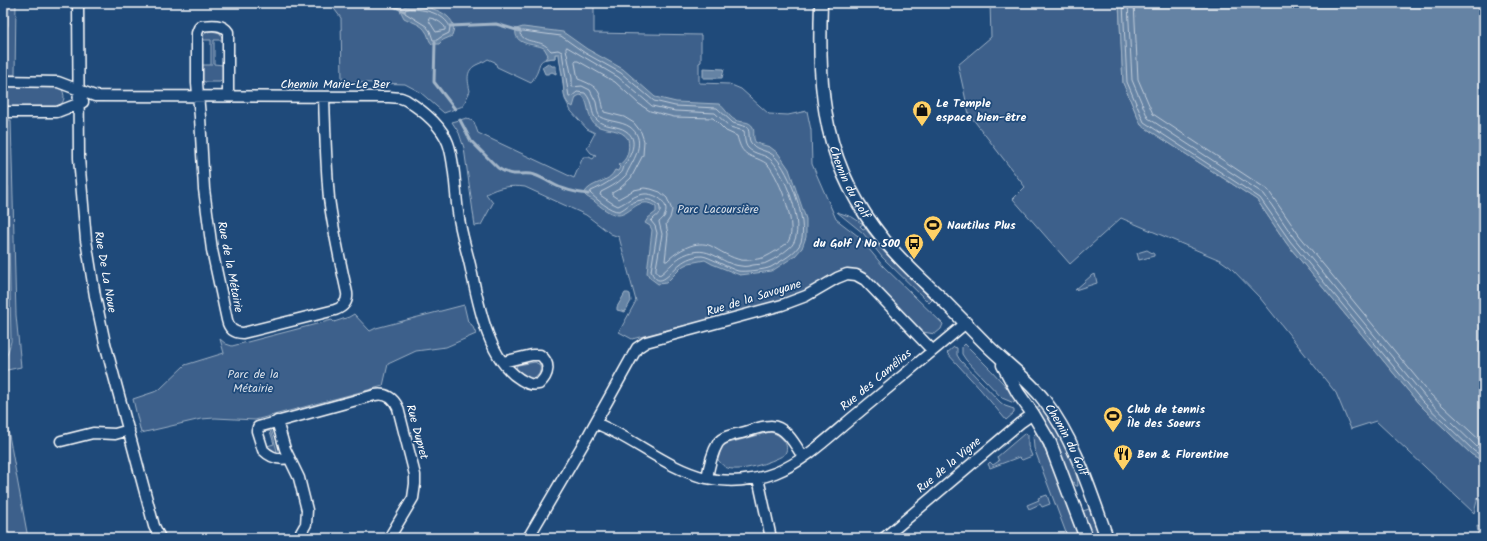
<svg xmlns="http://www.w3.org/2000/svg" width="1487" height="541" font-family="Kalam,sans-serif">
<style>
.green{fill:#3c618b;stroke:#9eb0c5}
.water{fill:#6583a4;stroke:#a3b5c8}
.lines{fill:none;stroke-linecap:round;stroke-linejoin:round}
.shore{stroke:#c1cddb;stroke-width:1}
.stream{stroke:#a3b5c8;stroke-width:3}
.minor-casing{stroke:#fff;stroke-width:13}
.tertiary-casing{stroke:#fff;stroke-width:15}
.minor{stroke:#1f4a7a;stroke-width:10}
.tertiary{stroke:#1f4a7a;stroke-width:12}
.labels{text-anchor:middle;dominant-baseline:central;stroke-width:3.5;stroke-linejoin:round;paint-order:stroke}
.street-label{font-size:12px;fill:#fff;stroke:#1f4a7a}
.poi-label{font-size:12px;font-weight:bold;fill:#fff;stroke:#1f4a7a;text-anchor:start}
.park-label{font-size:12px;fill:#d8dfe8;stroke:#1f4a7a}
</style>
<rect width="100%" height="100%" fill="#1f4a7a"/>
<filter id="ink" filterUnits="userSpaceOnUse"><feTurbulence type="fractalNoise" baseFrequency=".025" numOctaves="2"/><feDisplacementMap in="SourceGraphic" scale="8" xChannelSelector="R" yChannelSelector="G"/><feConvolveMatrix kernelMatrix="1 2 1 2 8 2 1 2 1" color-interpolation-filters="sRGB"/></filter>
<g filter="url(#ink)">
<path class="green" d="M8,3H16L15,75H3V36L8,25Z
M271,3H594V33L701,35V62L699,63V83L729,84L741,89L769,114L788,115L807,111L811,130L812,164L836,219L858,236L883,266L943,324L941,329L935,334L923,332L864,274C858,269 848,268 841,270C833,273 826,279 819,283C806,291 792,296 777,302L632,339L619,332L636,301L619,237L611,234L586,215L525,187C511,185 498,187 486,194L493,203L481,225L475,226L464,148L459,133L452,122L467,118L474,122L478,133L574,178L583,157H589L593,159L596,155L591,153L587,148L595,133L587,129L571,111L565,99L559,54H555V58C543,59 540,59 538,70C537,74 533,79 531,83L497,67L495,62L488,59C484,62 480,63 476,65C465,71 468,81 470,91L463,106L444,113L420,92L405,84L342,82L341,18L332,6L287,7Z
M990,3H1119L1123,83L1141,125L1257,200L1287,244L1419,404L1471,454L1484,462V501L1478,497L1474,513L1376,421L1351,429L1336,393L1260,298L1230,267L1220,260L1121,218L1070,264L1013,199L1025,187L969,114L958,65L991,37Z
M212,31L220,33L223,40H214V64L223,65V79L220,82H205L202,80V65H211V40H202C203,34 206,32 212,31Z
M3,87H58L62,89C66,98 64,105 55,107H3Z
M3,120H11L16,315L21,367L3,371C3,361 9,352 11,341L8,187L3,173Z
M837,212L852,217L863,224L860,226L863,229L865,228L885,253L932,300L929,303L882,257L863,233Z
M3,223L5,340L3,349Z
M1147,250L1154,254V256L1139,260L1137,253Z
M1095,274L1097,283L1075,290L1092,275Z
M464,305L468,322L472,325L476,334L446,347L416,351L388,364L383,386L255,420L215,418L201,419L141,433L133,399L154,392L160,389L185,365L224,353L220,339L226,344L232,346L332,320L334,322L349,317L354,314L370,331L376,328Z
M965,344C983,362 1001,379 1016,399L1014,403L1002,398L966,360L962,354V347Z
M954,347L957,348V355L960,360L1000,402L1005,406L1014,409V413L1006,420L980,389L947,353Z
M535,362L540,365C542,373 536,381 527,377C524,375 520,372 517,369L516,366L518,365Z
M3,405L6,419L28,538H3Z
M1040,405C1054,425 1077,462 1078,486H1076L1070,478L1051,433L1036,408Z
M271,428L277,451L274,452L268,449L267,446L274,444L270,431L263,432V431Z
M770,432C780,434 792,445 784,455C772,462 738,474 725,467C722,465 720,462 718,460L721,448L725,444Z
M1026,433L1028,435V446L1032,456L1022,460L1019,457L990,468L988,464L990,462L993,465L999,461L997,457L1024,434Z
M1036,433L1039,436L1053,469L1079,538H1068L1034,448L1033,436Z
M1047,495L1050,504L1042,507L1040,504L1029,509L1027,505L1039,500L1038,498Z
M1089,509L1100,538H1092L1083,511Z
M1477,526L1484,529V538H1479Z"/>
<path class="water" d="M1119,3H1484V462L1471,454L1419,404L1287,244L1257,200L1141,125L1123,83Z
M409,5C425,5 462,13 452,36L443,40L439,44H432C428,40 429,36 426,32C422,24 411,22 404,18L400,10L401,8Z
M523,27L563,32L587,49L623,69L655,97L676,102L719,104C725,108 729,117 735,120C741,123 749,120 753,127C755,133 752,137 756,143L770,147L778,153L789,169L806,219V237L802,248L795,256L772,271L740,275L712,264L705,260L689,263L683,266L666,283L658,284L650,278L647,273L652,230L650,226L645,223L648,218L656,212V207C639,194 631,215 618,215C609,214 601,207 594,201C590,198 587,198 584,194C590,181 609,184 615,170L618,171L620,167L618,165C628,161 630,148 628,139C621,128 607,131 597,126C587,121 590,105 583,96L580,95L576,97L573,107C562,102 564,89 563,79C562,71 559,62 559,54H555V58L545,59L548,55L544,48C534,43 513,46 516,29Z
M548,63L552,66H556V74L552,72L548,74H545L542,67Z
M703,68L724,69L722,78H703Z
M625,293H628L630,294L631,301L625,312L617,310V307Z"/>
<g class="lines">
<path class="shore" d="M1123,3L1127,82L1144,122L1260,198L1290,241L1422,401L1474,451L1484,457
M1128,3L1132,80L1148,118L1264,194L1294,238L1426,398L1477,447L1484,451
M1134,3L1138,79L1153,114L1268,190L1299,235L1430,394L1484,444
M410,9C424,9 444,13 450,27L449,33L441,37L437,40H433L430,31L426,26L405,13V10Z
M429,18C434,18 441,22 445,27V30L436,32L429,21Z
M523,31L561,36L585,53L621,73L654,101L675,106L717,108L733,123L747,127C751,133 747,139 752,144C757,151 769,150 775,157C790,172 808,221 801,242C797,253 781,261 771,267C765,270 744,272 738,271C730,269 708,256 702,256C694,256 686,259 680,264C671,271 659,292 651,271L657,233L655,226L651,221C656,215 663,214 659,205C651,197 639,199 630,204C627,206 623,210 619,211C611,212 595,198 590,193L591,191C603,186 610,181 620,174C623,172 623,169 624,166C630,156 640,140 626,131C618,125 603,127 597,120C590,114 594,103 585,93L577,92L571,97H569L562,52L558,50L551,51C540,37 528,46 520,34Z
M567,47L618,77L652,106L675,111L715,113L730,127L744,131C745,137 744,143 748,148C755,155 766,154 772,161C786,176 810,235 788,249C782,254 775,259 768,262C764,265 758,264 753,265C749,266 745,267 741,266C719,264 710,243 684,255C675,259 669,268 661,274L659,275L656,271V268L662,234L659,222C661,220 664,218 665,215C670,202 655,193 644,194C634,195 627,202 618,206L612,203L600,195L601,192C609,188 617,184 624,177C627,175 627,172 629,169C636,156 646,139 630,127C621,121 609,122 600,117L598,113L596,102L590,90L582,86L572,87V78L566,49Z
M576,61H578L615,82L639,104L650,111L674,117L713,118L726,131L737,136C741,150 743,154 758,159C762,161 765,162 768,165C779,177 801,232 786,244C780,248 772,254 765,257C762,259 745,261 741,260C731,258 720,251 711,246C696,239 677,251 667,261H665L668,234L666,224L670,218L672,210L667,198L660,192L651,189L644,188L634,190L618,199L612,195V193L619,189L631,178L643,155L644,141L641,132L634,123L624,117L604,112C600,90 599,87 578,79L575,63Z"/>
<path class="stream" d="M387,3L404,11
M450,26L496,24L520,31
M435,42L434,82L455,109
M460,120L471,141L498,168C513,177 516,173 531,174C538,175 545,180 551,183C561,189 577,193 588,194"/>
<g class="minor-casing">
<path id="minor" d="M78,3L79,158L86,240L95,296L105,343L154,526L160,538
M3,81L58,82L95,96L389,97L401,98L406,100C422,110 441,125 448,143C455,162 455,191 458,212C460,230 466,248 470,265C478,301 487,359 520,379C527,383 531,386 539,384C549,375 551,363 540,355H532L503,362
M228,96V32C223,23 210,25 201,26L199,28L197,33V83L200,117L204,189L212,250L227,320C229,329 234,333 243,333L335,310C344,307 348,301 347,293C340,261 333,230 329,198C326,165 325,131 324,97
M3,112H57L83,102
M277,421L285,449L299,478L307,510L306,524L298,538
M595,423C634,438 665,468 706,478C728,483 754,481 775,473C807,460 832,434 858,413C894,383 930,353 966,323
M61,441L93,433L115,434L129,430
M288,458C279,460 270,457 263,450L257,431L258,427L375,395C386,393 394,398 398,408L415,475V484L413,498L389,538
M707,478C709,466 712,453 718,443C723,436 733,435 741,433C750,431 761,426 771,426C786,426 796,446 803,457
M758,478L771,538
M528,538L589,434L633,355L637,348L646,342L782,305L806,296L837,278L847,274L856,275L865,280L932,350
M884,538L1020,423L1033,414"/>
</g>
<g class="tertiary-casing">
<g id="tertiary">
<path id="s1" d="M821,3C818,96 823,166 885,241C901,261 920,278 938,295C955,312 971,329 987,345C1006,364 1028,379 1044,400C1075,440 1090,491 1107,538"/>
<path d="M1003,365L1018,393L1033,414L1050,443L1086,538"/>
</g>
</g>
<use href="#minor" class="minor"/>
<use href="#tertiary" class="tertiary"/>
</g>
</g>
<defs>
<g id="shop-pin" transform="scale(1)"><path d="M0 17L-7.5 6A9.5 9.5 0 1 1 7.5 6Z" fill="#ffd166" stroke="#1f4a7a"/><path d="M-5-2.5h2.3a2.7 3.5 0 0 1 5.4 0H5L5.5 6h-11ZM-1.5-2.5h3a1.5 2.3 0 0 0-3 0Z" fill="#111"/></g>
<g id="stadium-pin" transform="scale(1)"><path d="M0 17L-7.5 6A9.5 9.5 0 1 1 7.5 6Z" fill="#ffd166" stroke="#1f4a7a"/><path d="M0-5a6.5 5 0 1 0 0 10a6.5 5 0 1 0 0-10ZM-3.5-1.8h7v3.6h-7Z" fill="#111"/></g>
<g id="bus-pin" transform="scale(1)"><path d="M0 17L-7.5 6A9.5 9.5 0 1 1 7.5 6Z" fill="#ffd166" stroke="#1f4a7a"/><path d="M-5-6H5V4H4V6H2V4H-2V6H-4V4H-5ZM-3.5-4V0h7V-4ZM-3.5 1.2v1.5H-2V1.2ZM2 1.2v1.5H3.5V1.2Z" fill="#111"/></g>
<g id="restaurant-pin" transform="scale(1)"><path d="M0 17L-7.5 6A9.5 9.5 0 1 1 7.5 6Z" fill="#ffd166" stroke="#1f4a7a"/><path d="M-5-6h1v4h1v-4h1v4h1v-4h1v5L-1.5 .5V6h-2V.5L-5-1ZM5-6V6H3V1.5H1.5Q1.5-4 5-6Z" fill="#111"/></g>
</defs>
<g fill-rule="evenodd">
<use href="#shop-pin" x="922" y="110"/>
<use href="#stadium-pin" x="933" y="225"/>
<use href="#bus-pin" x="914" y="243"/>
<use href="#stadium-pin" x="1113" y="416"/>
<use href="#restaurant-pin" x="1123" y="454"/>
</g>
<g class="labels">
<g class="street-label">
<text x="335" y="84">Chemin Marie-Le Ber</text>
<text stroke="none"><textPath href="#s1" startOffset="184">Chemin du Golf</textPath></text>
<text transform="translate(230 267) rotate(79)">Rue de la Métairie</text>
<text transform="translate(105 272) rotate(80)">Rue De La Noue</text>
<text transform="translate(754 298) rotate(-17)">Rue de la Savoyane</text>
<text transform="translate(876 380) rotate(-40)">Rue des Camélias</text>
<text transform="translate(417 432) rotate(75)">Rue Dupret</text>
<text stroke="none"><textPath href="#s1" startOffset="524">Chemin du Golf</textPath></text>
<text transform="translate(949 465) rotate(-40)">Rue de la Vigne</text>
</g>
<g class="poi-label">
<text x="936" y="103">Le Temple<tspan x="936" dy="14">espace bien-être</tspan></text>
<text x="947" y="225">Nautilus Plus</text>
<text x="900" y="243" text-anchor="end">du Golf / No 500</text>
<text x="1127" y="409">Club de tennis<tspan x="1127" dy="14">Île des Soeurs</tspan></text>
<text x="1137" y="454">Ben &amp; Florentine</text>
</g>
<g class="park-label">
<text x="718" y="209">Parc Lacoursière</text>
<text x="253" y="374">Parc de la<tspan x="253" dy="14">Métairie</tspan></text>
</g>
</g>
<rect width="1487" height="541" fill="none" stroke="#1f4a7a" stroke-width="16"/>
<rect x="8" y="8" width="1471" height="525" fill="none" stroke="#fff" stroke-width="1.5" filter="url(#ink)"/>
</svg>
